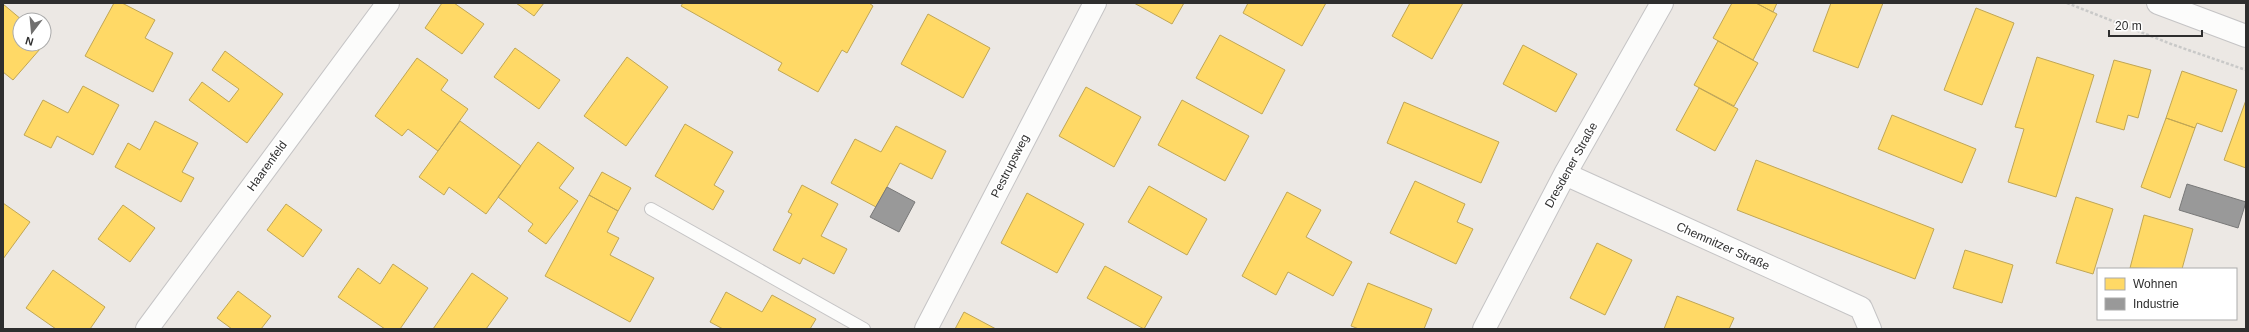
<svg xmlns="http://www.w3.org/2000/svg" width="2249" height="332" font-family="Arial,sans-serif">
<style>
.homes{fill:#ffd966;stroke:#c0a655}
.industry{fill:#999;stroke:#797979}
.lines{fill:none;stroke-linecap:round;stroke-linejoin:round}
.service-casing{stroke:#c5c4c5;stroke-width:14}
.minor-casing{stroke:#c5c4c5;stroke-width:24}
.tertiary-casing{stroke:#c5c4c5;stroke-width:24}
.path{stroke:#c9c9c8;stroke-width:2.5;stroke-dasharray:3 2;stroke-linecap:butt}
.service{stroke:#fcfcfb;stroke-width:12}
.minor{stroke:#fcfcfb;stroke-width:22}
.tertiary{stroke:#fcfcfb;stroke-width:22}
.labels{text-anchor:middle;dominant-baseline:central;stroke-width:4;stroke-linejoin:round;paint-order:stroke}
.street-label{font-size:12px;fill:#2e2e2e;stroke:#fff}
</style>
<rect width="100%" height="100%" fill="#ece8e4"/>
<path class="homes" d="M114,3H122L155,20L145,38L173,53L153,92L85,56Z
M442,3H454L484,24L462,54L425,28Z
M516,3H544L534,16Z
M683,3H869L873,6L847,53L842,50L818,92L778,70L782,63L681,6Z
M1134,3H1184L1172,24Z
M1248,3H1326L1302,46L1243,13Z
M1410,3H1463L1432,59L1392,36Z
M1732,3H1756L1777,14L1753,60L1713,38Z
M1756,3H1777L1773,12Z
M1831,3H1883L1858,68L1813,51Z
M3,4L22,20H20V44H44V39L47,41L13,80L3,72Z
M1976,8L2014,23L1982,105L1944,90Z
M928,14L990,48L963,98L901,64Z
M1220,35L1285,70L1262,114L1196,78Z
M1718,41L1758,63L1734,106L1694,85Z
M1523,45L1577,74L1556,112L1503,84Z
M515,48L560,80L539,109L494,77Z
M225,51L283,94L247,143L189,100L202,82L229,102L239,89L212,70Z
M627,57L668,87L626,146L584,116Z
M2037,57L2094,75L2056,197L2008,182L2024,129L2015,127Z
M417,58L448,80L441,90L468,109L438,151L408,129L402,136L375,116Z
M2114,60L2151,70L2138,118L2128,115L2124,130L2096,122Z
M2182,71L2237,90L2222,132L2197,123L2195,128L2166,118Z
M83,86L119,105L93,155L57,136L51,148L24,135L43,100L68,113Z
M1086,87L1141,117L1114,167L1059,136Z
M1699,88L1738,109L1715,151L1676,130Z
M1182,100L1249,136L1225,181L1158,145Z
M2246,100V168L2224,160Z
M1404,102L1499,142L1481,183L1387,143Z
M1892,115L1976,149L1962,183L1878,149Z
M2166,118L2195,128L2170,198L2141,187Z
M155,121L198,143L182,172L194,178L181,202L115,167L128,143L140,150Z
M460,121L521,166L486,214L449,187L444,195L419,177Z
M685,124L733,152L714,185L724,191L713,210L655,176Z
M896,126L946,151L932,179L900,163L876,207L831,183L855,139L881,152Z
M538,142L574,168L559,188L578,201L546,244L528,231L533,224L498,197Z
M1756,160L1934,229L1915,279L1737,210Z
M602,172L631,188L618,211L589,195Z
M1415,181L1465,204L1457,222L1473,229L1456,264L1390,233Z
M802,185L838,204L821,236L847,249L834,274L803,258L800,264L773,250L792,214L788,212Z
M1149,186L1207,219L1187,255L1128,222Z
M1287,192L1321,210L1306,237L1352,262L1333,296L1288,272L1276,295L1242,276Z
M1027,193L1084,224L1057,273L1001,243Z
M589,195L618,211L607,232L619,238L610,255L654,278L630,322L545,276Z
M2076,197L2113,209L2093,274L2056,263Z
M3,203L30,222L3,259Z
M286,204L322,230L303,257L267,230Z
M123,205L155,228L130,262L98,239Z
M2144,215L2193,229L2182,269L2130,268Z
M1597,243L1632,260L1605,315L1570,298Z
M1965,250L2013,265L2002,303L1953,288Z
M393,264L428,288L400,329H385L338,297L358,268L380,284Z
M1105,266L1162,297L1144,329L1087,298Z
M53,270L105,307L90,329H56L26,308Z
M472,273L508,298L486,329H433Z
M1368,283L1432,309L1424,329H1359L1351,326Z
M238,291L271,316L261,329H232L217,318Z
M726,292L762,312L772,295L816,319L810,329H723L710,322Z
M1677,296L1734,318L1729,329H1664Z
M964,312L996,329H955Z"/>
<path class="industry" d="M2187,184L2246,202L2238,228L2179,210Z
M887,187L915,202L899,232L870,217Z"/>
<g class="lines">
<g class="service-casing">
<path id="service" d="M651,209L864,329"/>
</g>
<g class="minor-casing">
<path id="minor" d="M1565,174L1861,308L1870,329
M147,329L388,3
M926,329L1095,3
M1484,329L1565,174L1662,3"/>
</g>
<g class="tertiary-casing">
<path id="tertiary" d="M2158,3L2246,36"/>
</g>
<path class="path" d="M2067,3L2171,44L2246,70"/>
<use href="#service" class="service"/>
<use href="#minor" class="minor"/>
<use href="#tertiary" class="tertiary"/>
</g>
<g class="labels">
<g class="street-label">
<text transform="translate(1571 165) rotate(-61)">Dresdener Straße</text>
<text transform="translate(267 166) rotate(-54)">Haarenfeld</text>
<text transform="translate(1010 166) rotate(-63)">Pestrupsweg</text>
<text transform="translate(1723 246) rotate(24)">Chemnitzer Straße</text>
</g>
</g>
<rect width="2249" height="332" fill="none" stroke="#2e2e2e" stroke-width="8"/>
<rect x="2097" y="268" width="140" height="52" fill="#ffffff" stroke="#ababab"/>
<rect x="2105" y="278" width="20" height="12" fill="#ffd966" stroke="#ababab"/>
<text x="2133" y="288" font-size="12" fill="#2e2e2e">Wohnen</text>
<rect x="2105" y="298" width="20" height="12" fill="#999999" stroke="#ababab"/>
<text x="2133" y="308" font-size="12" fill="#2e2e2e">Industrie</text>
<g transform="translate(32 32) rotate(196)"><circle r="19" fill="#ffffff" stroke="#ababab"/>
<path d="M0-3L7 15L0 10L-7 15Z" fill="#706f6e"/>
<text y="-6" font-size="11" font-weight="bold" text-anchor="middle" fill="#2e2e2e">N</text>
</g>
<path d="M2109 30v6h93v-6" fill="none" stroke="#2e2e2e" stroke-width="2"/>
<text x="2115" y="30" font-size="12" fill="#2e2e2e" stroke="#ffffff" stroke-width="3" paint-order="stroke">20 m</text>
</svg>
